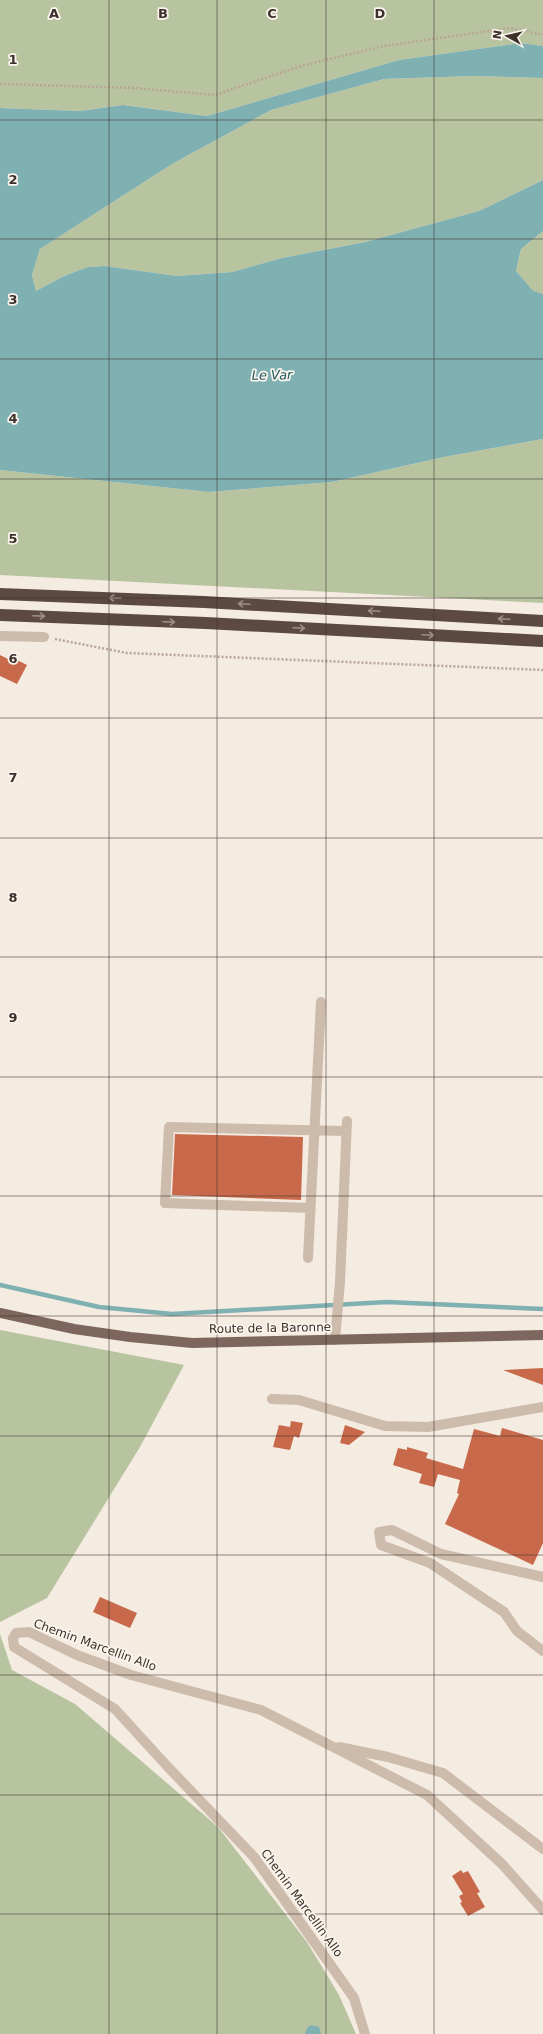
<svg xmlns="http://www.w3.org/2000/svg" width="543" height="2034" font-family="'DejaVu Sans',sans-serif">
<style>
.green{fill:#b8c4a0}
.water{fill:#7fb0b2}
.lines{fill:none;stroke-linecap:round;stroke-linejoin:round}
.stream{stroke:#7fb0b2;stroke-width:4.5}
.building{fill:#c8694b}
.path{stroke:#b9a596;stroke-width:2.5;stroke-dasharray:2 2;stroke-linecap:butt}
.minor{stroke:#cdbbac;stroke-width:10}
.major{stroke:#7d675c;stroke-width:10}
.highway{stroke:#5c4a42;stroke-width:12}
.oneway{stroke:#9c8e87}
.grid{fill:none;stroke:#3b302b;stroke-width:1;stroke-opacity:0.55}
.labels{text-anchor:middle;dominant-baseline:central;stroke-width:3.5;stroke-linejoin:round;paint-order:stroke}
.street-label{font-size:12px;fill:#3b302b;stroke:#fbf5ee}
.water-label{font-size:13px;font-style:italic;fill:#1f5a5e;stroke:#fbf5ee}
.grid-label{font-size:13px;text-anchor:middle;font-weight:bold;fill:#3b302b;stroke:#fbf5ee;stroke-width:3.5;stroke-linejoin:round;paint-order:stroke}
</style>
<rect width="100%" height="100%" fill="#f4ebe1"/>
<path class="green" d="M0,0H543V46L520,43L399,60L207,116L123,105L80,111L0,108Z
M474,76L543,78V180L479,211L365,242L282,258L232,272L177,276L105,266L88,267L64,276L36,291L32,275L40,249L172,164L271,110L384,79Z
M543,231V294L533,292L516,271L521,249Z
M543,439V603L0,575V470L209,492L332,482L444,457Z
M0,1330L184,1365L140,1447L47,1598L0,1622Z
M0,1634L12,1670L75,1704L218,1827L307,1942L339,1995L356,2034H0Z"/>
<path class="water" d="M520,43L543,46V78L474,76L384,79L271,110L172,164L40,249L32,275L36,291L64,276L88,267L105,266L177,276L232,272L282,258L365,242L479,211L543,180V231L521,249L516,271L533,291L543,294V439L444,457L332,482L209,492L0,470V108L80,111L123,105L207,116L399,60Z
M311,2025L319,2027L321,2034H305L307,2028Z"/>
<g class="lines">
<path class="stream" d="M0,1285L99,1307L172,1314L387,1302L543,1309"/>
</g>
<path class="building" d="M0,655L12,661L13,658L27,665L17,684L0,676Z
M175,1134L303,1137L301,1200L172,1195Z
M543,1368V1385L503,1370Z
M291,1421L303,1423L299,1438L294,1436L290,1450L273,1447L279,1425L290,1427Z
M345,1425L365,1432L349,1445L340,1443Z
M502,1428L543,1440V1543L533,1565L445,1524L459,1494L457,1493L460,1480L438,1474L434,1487L419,1483L422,1474L393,1465L398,1448L407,1450V1447L428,1453L426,1458L463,1469L474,1429L500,1436Z
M100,1597L137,1613L130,1628L93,1612Z
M461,1870L463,1873L468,1871L480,1892L477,1893L485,1907L468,1916L460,1903L462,1902L459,1896L463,1894L452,1876Z"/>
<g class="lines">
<path class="path" d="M0,84L134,88L215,95L301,66L384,46L510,28L543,35
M55,639L127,653L543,670"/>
<path class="minor" d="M0,636L44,637
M310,1208L165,1203L169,1127L346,1131
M308,1258L321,1002
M335,1340L340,1282L347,1121
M272,1399L299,1400L385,1426L428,1427L543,1407
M543,1577L441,1554L392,1530L379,1532L381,1545L430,1563L504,1612L517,1631L543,1651
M339,1747L388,1757L443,1773L543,1849
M365,2034L354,1998L254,1857L167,1766L115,1709L14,1647L13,1638L16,1633L29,1632L77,1655L131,1675L261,1710L427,1795L502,1864L543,1910"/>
<path class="major" d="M0,1313L74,1329L130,1337L192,1343L543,1335"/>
<path class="highway" d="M0,594L204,602L543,621
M0,615L206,623L543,641"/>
</g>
<defs><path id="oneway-shaft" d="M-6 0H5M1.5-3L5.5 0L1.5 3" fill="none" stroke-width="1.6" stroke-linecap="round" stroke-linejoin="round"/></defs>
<g class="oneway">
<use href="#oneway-shaft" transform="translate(115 598) rotate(-178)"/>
<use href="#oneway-shaft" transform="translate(244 604) rotate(-177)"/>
<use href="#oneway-shaft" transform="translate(374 611) rotate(-177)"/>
<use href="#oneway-shaft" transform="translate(39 616) rotate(2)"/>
<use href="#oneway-shaft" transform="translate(504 619) rotate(-177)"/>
<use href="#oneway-shaft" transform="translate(169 622) rotate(2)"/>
<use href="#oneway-shaft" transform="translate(299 628) rotate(3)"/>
<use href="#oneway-shaft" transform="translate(428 635) rotate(3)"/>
</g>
<path class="grid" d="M109,0V2034M217,0V2034M326,0V2034M434,0V2034M0,120H543M0,239H543M0,359H543M0,479H543M0,598H543M0,718H543M0,838H543M0,957H543M0,1077H543M0,1196H543M0,1316H543M0,1436H543M0,1555H543M0,1675H543M0,1795H543M0,1914H543"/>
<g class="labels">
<g class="street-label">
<text transform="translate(270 1328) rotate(-1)">Route de la Baronne</text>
<text transform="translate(95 1645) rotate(20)">Chemin Marcellin Allo</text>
<text transform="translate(302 1903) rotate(54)">Chemin Marcellin Allo</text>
</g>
<g class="water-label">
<text transform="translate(272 375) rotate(-1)">Le Var</text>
</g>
</g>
<g class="grid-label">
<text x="54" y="18">A</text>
<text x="163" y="18">B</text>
<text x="272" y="18">C</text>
<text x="380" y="18">D</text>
<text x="13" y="64">1</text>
<text x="13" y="184">2</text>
<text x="13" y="304">3</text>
<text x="13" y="423">4</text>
<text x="13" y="543">5</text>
<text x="13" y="663">6</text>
<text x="13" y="782">7</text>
<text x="13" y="902">8</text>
<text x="13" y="1022">9</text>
</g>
<g transform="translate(507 36) rotate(278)" stroke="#fbf5ee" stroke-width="3" paint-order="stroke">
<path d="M0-3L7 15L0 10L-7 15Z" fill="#3b302b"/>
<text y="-6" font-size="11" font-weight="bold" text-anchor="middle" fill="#3b302b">N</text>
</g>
</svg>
